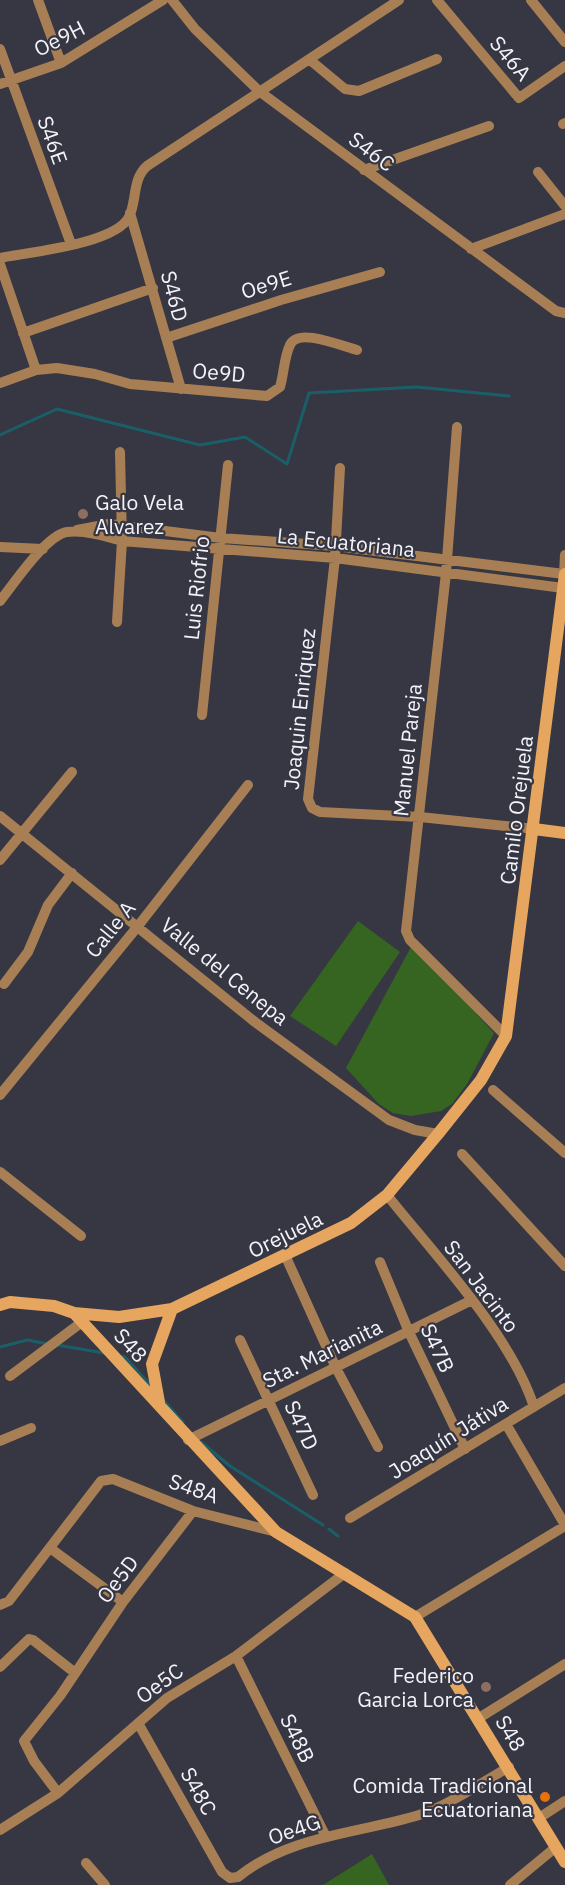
<svg xmlns="http://www.w3.org/2000/svg" width="565" height="1885" font-family="'IBM Plex Sans',sans-serif">
<style>
.green{fill:#356521}
.lines{fill:none;stroke-linecap:round;stroke-linejoin:round}
.stream{stroke:#1a5f68;stroke-width:3}
.street{stroke:#a87f54;stroke-width:10}
.secondary{stroke:#e7a65f;stroke-width:12}
.education-dot{fill:#8d6e63;stroke:#363742;stroke-width:2}
.food-dot{fill:#e8710a;stroke:#363742;stroke-width:2}
.labels{text-anchor:middle;dominant-baseline:central;stroke-width:4.5;stroke-linejoin:round;paint-order:stroke}
.street-label{font-size:21px;fill:#f3f4fb;stroke:#363742}
.poi-label{font-size:21px;fill:#f3f4fb;stroke:#363742;text-anchor:end}
</style>
<rect width="100%" height="100%" fill="#363742"/>
<path class="green" d="M358,921L400,952L336,1046L290,1016Z
M412,945L494,1033L467,1084L452,1104L441,1111L411,1116L393,1113L379,1104L346,1068Z
M372,1854L389,1885H323Z"/>
<g class="lines">
<path class="stream" d="M0,435L57,409L200,445L245,437L287,464L309,393L417,387L509,396
M57,1345L104,1353
M0,1347L27,1340L48,1344
M120,1356L125,1357L151,1386
M163,1400L183,1422
M201,1442L230,1466L323,1525
M329,1529L338,1536"/>
<path class="street" d="M38,0L61,63
M172,0L195,29L259,91L556,311L565,313
M437,0L519,98L565,66
M531,0L565,42
M0,49L71,244
M310,60L345,89L359,91L437,59
M0,84L61,63L163,0
M563,124L565,123
M364,170L489,126
M538,172L565,206
M130,213L181,389
M471,249L565,214
M0,258C30,252 115,244 129,217C137,201 132,179 147,166L399,0
M0,264L36,370
M23,333L153,288
M166,338L281,300L380,272
M0,383L36,370L57,368L95,374L130,384L267,396L280,387C284,374 284,357 290,345C298,327 341,346 357,350
M457,427L446,573L406,931L410,940L506,1036
M340,468L335,558L308,799L312,808L320,812L420,817L534,829
M77,530L109,524L221,538L335,546L564,574L565,555
M0,547L43,549
M0,601C13,585 46,535 67,532C85,530 105,536 122,541L335,558L563,588
M117,622L122,541L120,452
M202,715L228,465
M0,816L255,1022L389,1120L415,1130L438,1134
M0,860L72,772
M4,984L28,952L48,905L72,873
M493,1090L565,1153
M0,1095L138,926L248,785
M462,1154L565,1266
M0,1172L81,1236
M387,1195C434,1254 511,1335 534,1407
M285,1255L336,1368L378,1447
M380,1262L409,1332L465,1449
M240,1340L313,1495
M10,1376L82,1322
M506,1424L565,1525
M188,1440L472,1300
M0,1441L31,1428
M350,1518L565,1388
M50,1548L123,1602
M0,1605L9,1601L101,1481L113,1479L193,1511L276,1532
M415,1617L565,1526
M236,1656L326,1837
M0,1667L29,1639L33,1640L74,1672
M479,1718L565,1664
M138,1723L222,1872L230,1878L238,1877C290,1835 357,1834 419,1815C446,1807 484,1781 509,1767
M58,1793L34,1761L24,1741L60,1696L123,1602L193,1511
M539,1818L565,1801
M0,1830L58,1793L167,1698L236,1656L345,1573
M86,1863L105,1885
M510,1885L556,1847"/>
<path class="secondary" d="M534,829L565,833
M0,1305L10,1302L54,1306L74,1313L119,1317L172,1309L351,1223L387,1195L438,1134L481,1080L506,1036L565,574
M74,1313L276,1532L415,1617L565,1862
M159,1402L152,1364L172,1309"/>
</g>
<g class="education-dot">
<circle cx="83" cy="514" r="6"/>
<circle cx="486" cy="1687" r="6"/>
</g>
<circle class="food-dot" cx="545" cy="1797" r="6"/>
<g class="labels">
<g class="street-label">
<text transform="translate(59 38) rotate(-27)">Oe9H</text>
<text transform="translate(511 58) rotate(50)">S46A</text>
<text transform="translate(53 140) rotate(70)">S46E</text>
<text transform="translate(372 151) rotate(37)">S46C</text>
<text transform="translate(266 284) rotate(-17)">Oe9E</text>
<text transform="translate(175 296) rotate(75)">S46D</text>
<text transform="translate(219 372) rotate(5)">Oe9D</text>
<text transform="translate(346 542) rotate(6)">La Ecuatoriana</text>
<text transform="translate(196 588) rotate(-84)">Luis Riofrio</text>
<text transform="translate(299 709) rotate(-84)">Joaquin Enriquez</text>
<text transform="translate(407 750) rotate(-84)">Manuel Pareja</text>
<text transform="translate(516 810) rotate(-83)">Camilo Orejuela</text>
<text transform="translate(110 929) rotate(-51)">Calle A</text>
<text transform="translate(225 971) rotate(39)">Valle del Cenepa</text>
<text transform="translate(285 1234) rotate(-26)">Orejuela</text>
<text transform="translate(482 1286) rotate(53)">San Jacinto</text>
<text transform="translate(131 1345) rotate(47)">S48</text>
<text transform="translate(438 1348) rotate(65)">S47B</text>
<text transform="translate(322 1353) rotate(-26)">Sta. Marianita</text>
<text transform="translate(302 1425) rotate(65)">S47D</text>
<text transform="translate(448 1437) rotate(-32)">Joaquín Játiva</text>
<text transform="translate(194 1488) rotate(19)">S48A</text>
<text transform="translate(117 1579) rotate(-53)">Oe5D</text>
<text transform="translate(159 1683) rotate(-36)">Oe5C</text>
<text transform="translate(511 1733) rotate(59)">S48</text>
<text transform="translate(298 1738) rotate(64)">S48B</text>
<text transform="translate(199 1791) rotate(61)">S48C</text>
<text transform="translate(294 1829) rotate(-19)">Oe4G</text>
</g>
<g class="poi-label">
<text x="95" y="502" text-anchor="start">Galo Vela<tspan x="95" dy="24">Alvarez</tspan></text>
<text x="474" y="1675">Federico<tspan x="474" dy="24">Garcia Lorca</tspan></text>
<text x="533" y="1785">Comida Tradicional<tspan x="533" dy="24">Ecuatoriana</tspan></text>
</g>
</g>
</svg>
